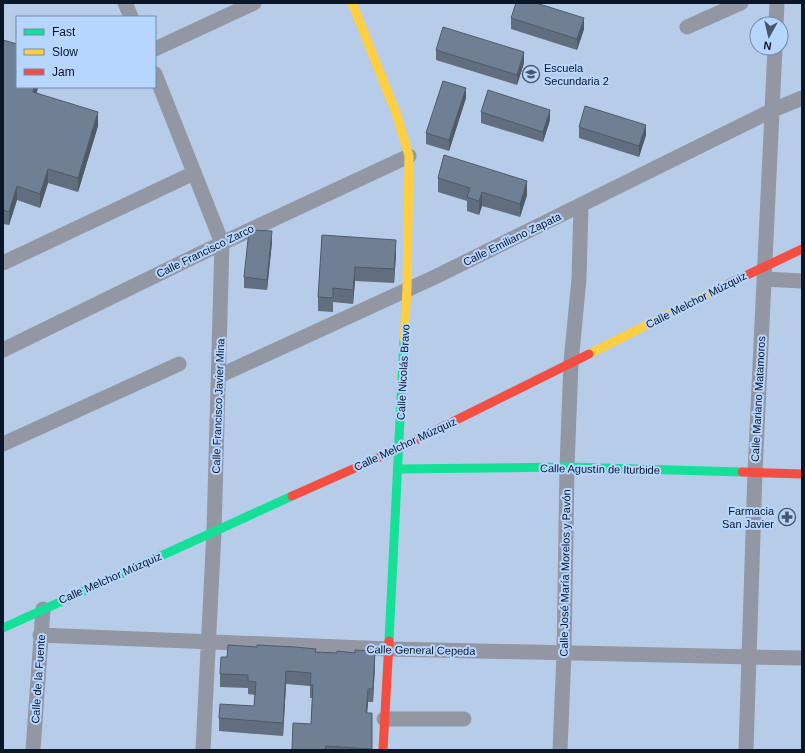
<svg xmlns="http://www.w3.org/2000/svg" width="805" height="753" font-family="Helvetica,sans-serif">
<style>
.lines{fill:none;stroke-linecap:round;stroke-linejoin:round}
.street{stroke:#9396a3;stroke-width:15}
.fast{stroke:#16e098;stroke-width:9}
.slow{stroke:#ffcf43;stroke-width:9}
.jam{stroke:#f24e42;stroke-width:9}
.wall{fill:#606e7f}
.shaded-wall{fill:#4e5a68}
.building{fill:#708094;stroke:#4e5a68}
.labels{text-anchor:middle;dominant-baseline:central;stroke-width:4;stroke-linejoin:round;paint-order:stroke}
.poi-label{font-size:11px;fill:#091729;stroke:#b7d6ff;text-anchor:start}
.street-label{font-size:11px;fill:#091729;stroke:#b7d6ff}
</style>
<rect width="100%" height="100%" fill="#b7cce8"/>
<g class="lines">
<path class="street" d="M125,3L131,17
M776,24L777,3
M687,27L741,3
M155,49L254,3
M155,74L222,243L214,531L203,750
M3,263L194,173
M764,279L802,281
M3,350L222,243L409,156
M219,376L435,277L773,110L802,98
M3,444L179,364
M40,635L389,649L802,658
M384,719H464
M33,750L43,609
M560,750L564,653L567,467L571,362L579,279L581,205
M746,750L755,472L775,48"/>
<path class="fast" d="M398,469L567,467L742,472
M3,628L292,496
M389,641L404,339"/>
<path class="slow" d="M352,3L396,113L409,156L407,289L404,339
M589,354L728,284"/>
<path class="jam" d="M728,284L802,249
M742,472L802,474
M292,496L398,449L589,354
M383,750L389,641"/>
</g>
<path class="wall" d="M511,18L584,29L577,50L511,29Z
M3,40L17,87H38L37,93L98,126L78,192L48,183L40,208L17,200L9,225L3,224Z
M436,50L524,63L517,85L436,60Z
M466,98L449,151L426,144V133Z
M481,112L550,120L543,142L481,123Z
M579,127L646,135L639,157L579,138Z
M438,178L527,195L520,217L482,206L479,215L467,211V201L438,192Z
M322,235L396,254L394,283L355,281L353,304L333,302V312L318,311V297Z
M272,242L267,290L244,288V277Z
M257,647L316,652L375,664L373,702H368L367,713H372V750H292L311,724L312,698H310V686L286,684L283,736L219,731V718L254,706L255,695L248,694V688L220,687V674L227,657Z"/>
<path class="shaded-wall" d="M584,18V29L577,50V39Z
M524,52V63L517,85V75Z
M34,87H38L33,105V92Z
M466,88V98L449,151V140Z
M550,110V120L543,142V132Z
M98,112V126L78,192V178Z
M646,125V135L639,157V146Z
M48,169V183L40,208V194Z
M527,181V195L520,217V204Z
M17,186V200L9,225V212Z
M482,192V206L479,215V201Z
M272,231V242L267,290V280Z
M396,240V254L394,283V269Z
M355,267V281L353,304V290Z
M375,651V664L373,702V689Z
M286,671V684L283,736V723Z
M368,689V702L366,726V713Z"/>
<path class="building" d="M516,3H536L584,18L577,39L511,18Z
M443,27L524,52L517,75L436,50Z
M3,40L17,44V87H34L33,92L98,112L78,178L48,169L40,194L17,186L9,212L3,210Z
M443,81L466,88L449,140L426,133Z
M488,90L550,110L543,132L481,112Z
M585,106L646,125L639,146L579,127Z
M444,155L527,181L520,204L482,192L479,201L467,197L470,188L438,178Z
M249,230L272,231L267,280L244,277Z
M322,235L396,240L394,269L355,267L353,290L333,288V298L318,297Z
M228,645L257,647V645L295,647L316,649L315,652L337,653V651L355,653V650L375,651L373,689H368L366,713H372V749L326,746L325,750H292L293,723L311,724L313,685L310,684L311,673L286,671L283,723L219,718L220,704L254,706L256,682L248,681V675L220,674L221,657H227Z"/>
<defs>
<g id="school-ring" transform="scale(0.9)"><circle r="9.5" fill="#b7d6ff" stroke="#46566c" stroke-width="1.5"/><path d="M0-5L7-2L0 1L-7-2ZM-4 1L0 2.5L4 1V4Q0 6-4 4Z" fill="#46566c"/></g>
<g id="pharmacy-ring" transform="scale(0.9)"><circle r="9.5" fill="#b7d6ff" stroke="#46566c" stroke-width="1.5"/><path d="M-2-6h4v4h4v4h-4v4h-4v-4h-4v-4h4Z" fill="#46566c"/></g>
</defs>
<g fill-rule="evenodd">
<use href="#school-ring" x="531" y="74"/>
<use href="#pharmacy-ring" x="787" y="517"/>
</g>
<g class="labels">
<g class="poi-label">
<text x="544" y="68">Escuela<tspan x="544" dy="13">Secundaria 2</tspan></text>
<text x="774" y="511" text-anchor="end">Farmacia<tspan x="774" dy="13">San Javier</tspan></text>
</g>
<g class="street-label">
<text transform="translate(512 239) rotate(-26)">Calle Emiliano Zapata</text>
<text transform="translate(205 251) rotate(-26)">Calle Francisco Zarco</text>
<text transform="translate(696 300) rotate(-27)">Calle Melchor Múzquiz</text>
<text transform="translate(403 372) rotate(-87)">Calle Nicolás Bravo</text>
<text transform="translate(758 399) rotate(-87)">Calle Mariano Matamoros</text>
<text transform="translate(218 406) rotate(-88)">Calle Francisco Javier Mina</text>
<text transform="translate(405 444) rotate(-25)">Calle Melchor Múzquiz</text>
<text transform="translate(600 469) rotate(1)">Calle Agustín de Iturbide</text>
<text transform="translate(565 573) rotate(-89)">Calle José María Morelos y Pavón</text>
<text transform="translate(110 578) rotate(-24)">Calle Melchor Múzquiz</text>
<text transform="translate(421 650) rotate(1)">Calle General Cepeda</text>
<text transform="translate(38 679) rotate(-86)">Calle de la Fuente</text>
</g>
</g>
<rect width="805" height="753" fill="none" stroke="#091729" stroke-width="8"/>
<rect x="16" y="16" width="140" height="72" fill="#b7d6ff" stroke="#718aa9"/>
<rect x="24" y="29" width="20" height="6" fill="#16e098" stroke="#718aa9"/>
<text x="52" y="36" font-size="12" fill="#091729">Fast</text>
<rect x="24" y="49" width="20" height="6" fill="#ffcf43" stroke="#718aa9"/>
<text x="52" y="56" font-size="12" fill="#091729">Slow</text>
<rect x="24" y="69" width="20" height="6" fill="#f24e42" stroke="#718aa9"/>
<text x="52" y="76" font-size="12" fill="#091729">Jam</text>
<g transform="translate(769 36) rotate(188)"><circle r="19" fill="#b7d6ff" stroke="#718aa9"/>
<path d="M0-3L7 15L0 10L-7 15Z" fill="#46566c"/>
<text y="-6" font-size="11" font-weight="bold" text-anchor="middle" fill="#091729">N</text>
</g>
</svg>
